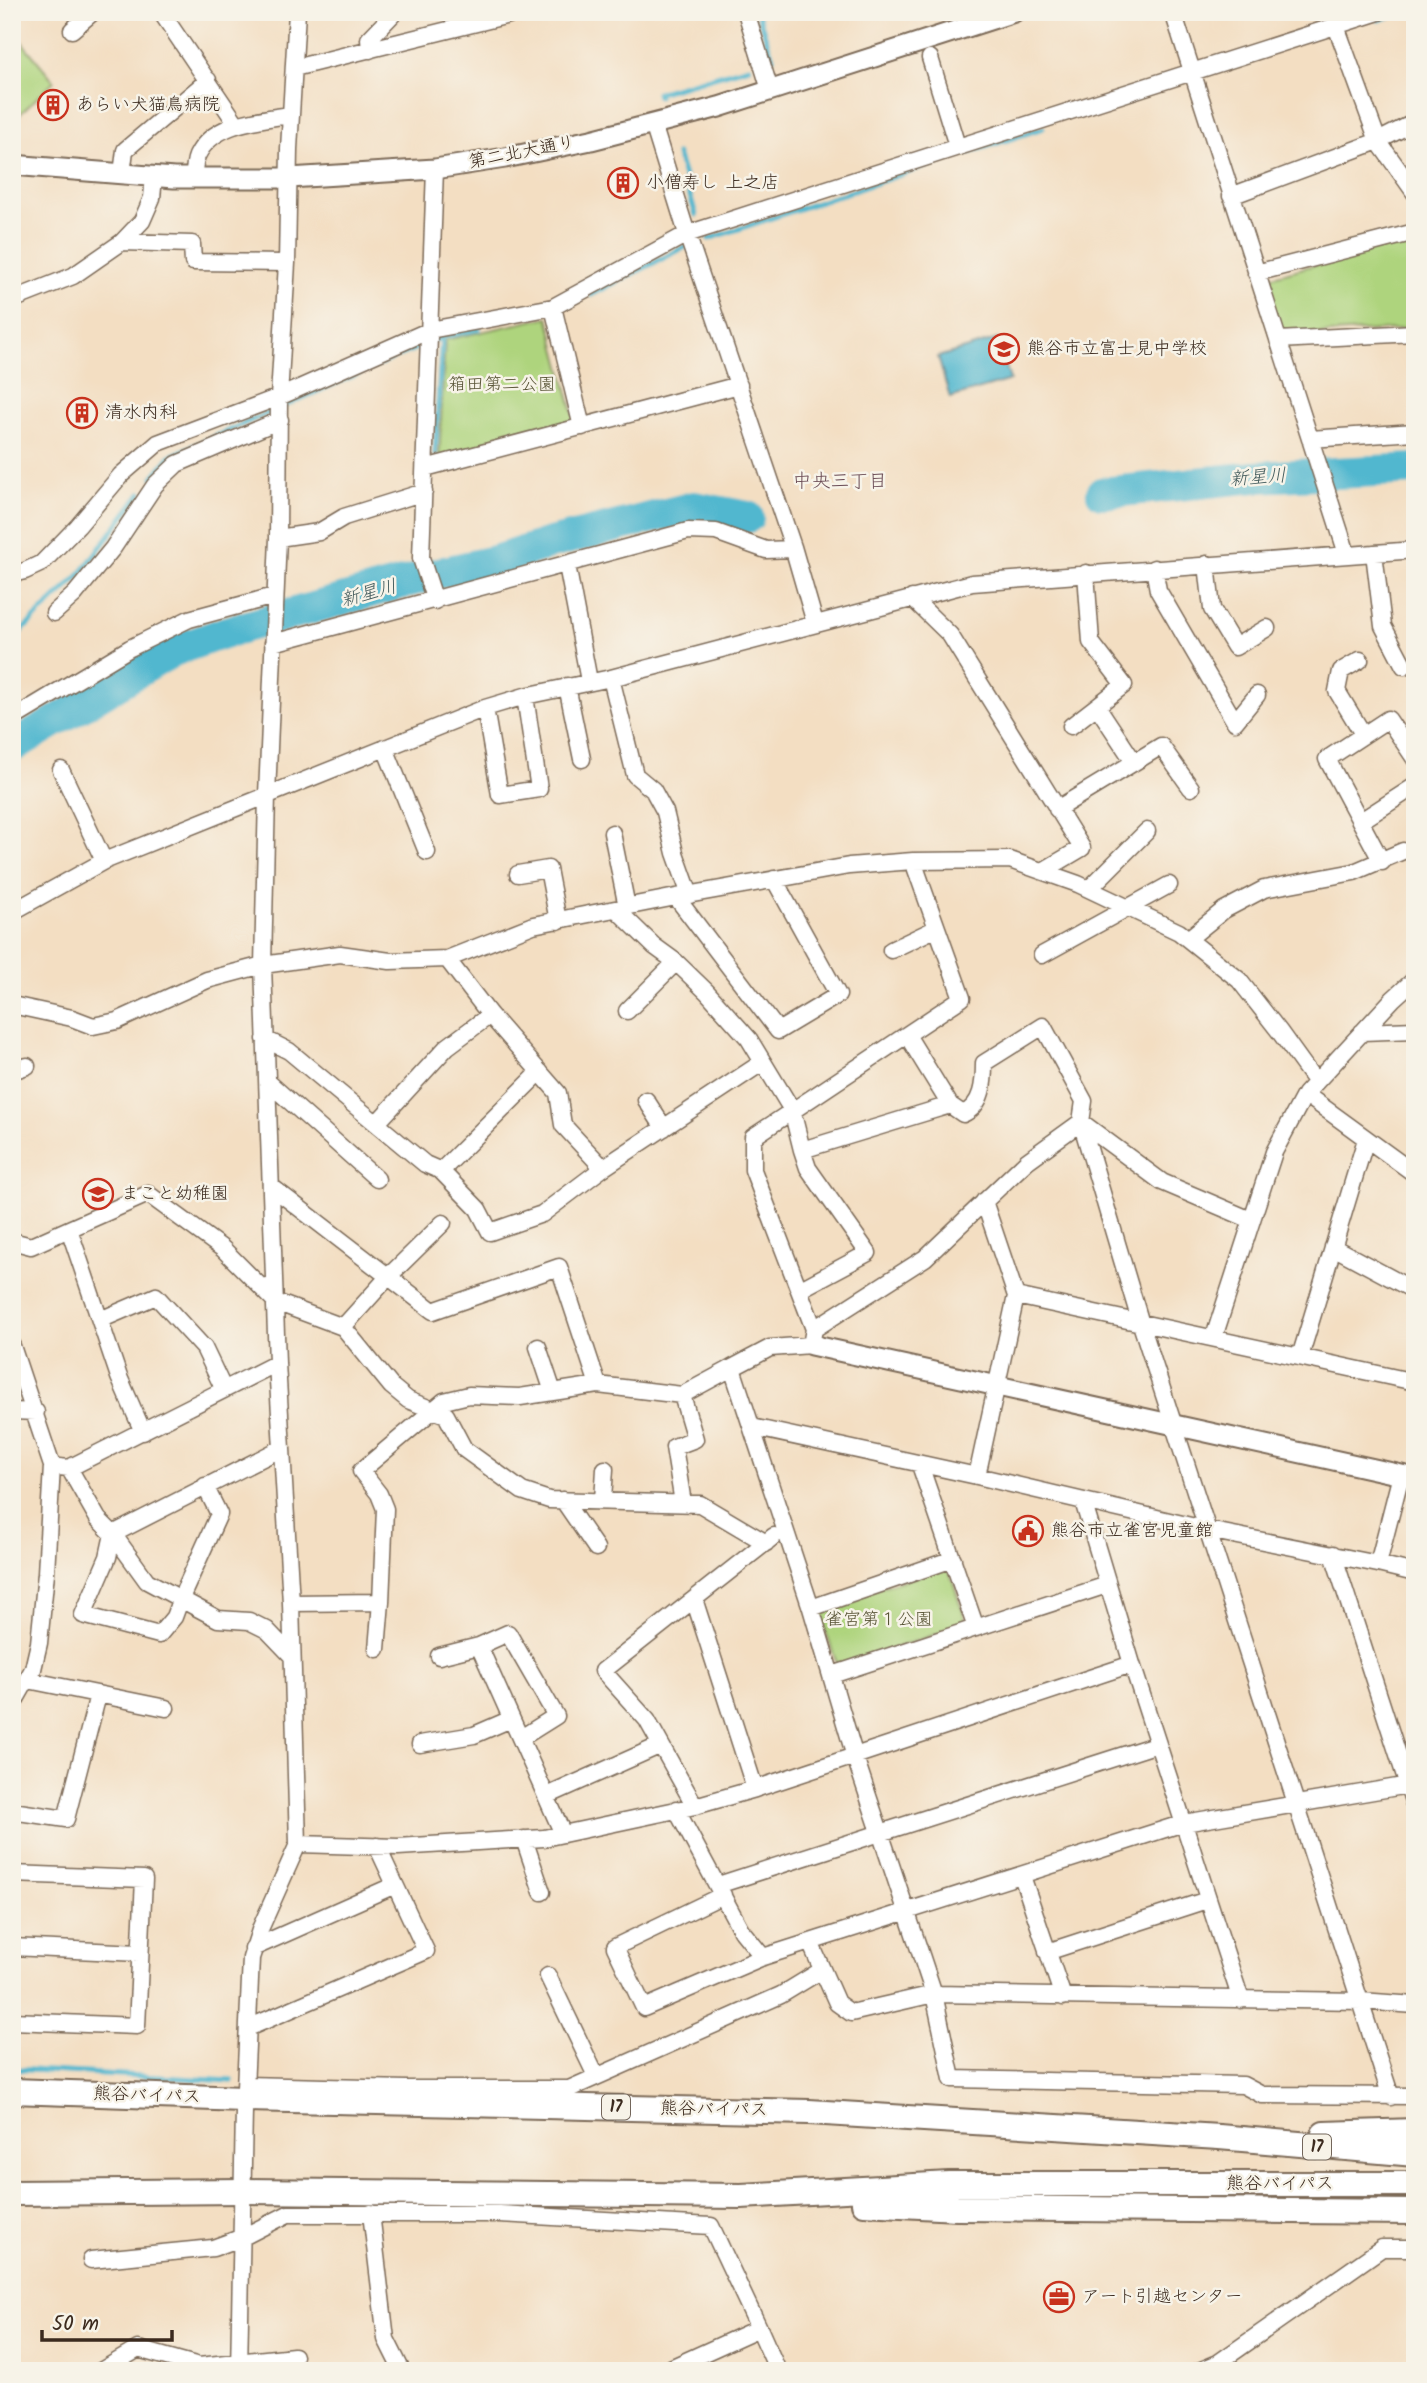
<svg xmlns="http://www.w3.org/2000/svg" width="1427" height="2383" font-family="Kalam,'Klee One',sans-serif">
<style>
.green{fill:#aed47d;stroke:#747f4e;stroke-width:2}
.water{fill:#51b7cf;stroke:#467076;stroke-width:2}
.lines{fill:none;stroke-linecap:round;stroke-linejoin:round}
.stream{stroke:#51b7cf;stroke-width:5}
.river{stroke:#51b7cf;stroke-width:32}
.minor-casing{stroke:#7b6957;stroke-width:19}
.tertiary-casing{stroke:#7b6957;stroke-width:23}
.trunk-casing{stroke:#7b6957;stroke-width:28}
.minor{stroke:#fff;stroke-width:16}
.tertiary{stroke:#fff;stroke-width:19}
.trunk{stroke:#fff;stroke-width:24}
.labels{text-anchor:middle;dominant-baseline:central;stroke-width:5;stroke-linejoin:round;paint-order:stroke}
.shield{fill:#f7f3e8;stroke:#73665b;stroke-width:2}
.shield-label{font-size:16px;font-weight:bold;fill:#3b2a1e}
.poi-label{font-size:18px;fill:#3b2a1e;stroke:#f7f3e8;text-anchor:start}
.street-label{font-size:18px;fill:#3b2a1e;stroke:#f7f3e8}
.park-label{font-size:18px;fill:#585436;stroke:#f7f3e8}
.water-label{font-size:19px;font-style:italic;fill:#435b5c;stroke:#f7f3e8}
.neighbourhood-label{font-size:19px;fill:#6d4f58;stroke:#f7f3e8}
</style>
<rect width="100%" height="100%" fill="#f7f3e8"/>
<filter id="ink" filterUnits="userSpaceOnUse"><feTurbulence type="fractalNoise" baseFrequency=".0143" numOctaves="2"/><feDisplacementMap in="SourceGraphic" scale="14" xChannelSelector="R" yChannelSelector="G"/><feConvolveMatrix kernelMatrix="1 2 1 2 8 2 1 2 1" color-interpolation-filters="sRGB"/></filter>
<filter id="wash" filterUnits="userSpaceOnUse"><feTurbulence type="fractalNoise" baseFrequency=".00686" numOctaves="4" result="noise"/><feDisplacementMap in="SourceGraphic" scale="28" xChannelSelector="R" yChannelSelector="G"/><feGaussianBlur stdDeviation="1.57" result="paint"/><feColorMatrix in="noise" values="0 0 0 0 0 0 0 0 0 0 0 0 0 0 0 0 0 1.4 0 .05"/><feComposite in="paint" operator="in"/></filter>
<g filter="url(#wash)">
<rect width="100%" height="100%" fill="#f3dec2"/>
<path class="green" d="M12,30L54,81L12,122Z
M1415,238V328L1282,336L1262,279Z
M548,317L576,424L439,460L445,340Z
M948,1567L967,1624L838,1667L817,1606Z"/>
<path class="water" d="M998,339L1010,380L950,398L938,357Z"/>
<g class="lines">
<path class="stream" d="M757,12L773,58
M1379,20L1403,12
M658,96L657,93L749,67
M968,153L1043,128
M677,154L696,215
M709,239L948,159
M591,295L685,247
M435,454L442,337
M153,477L170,456L442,337L479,329
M12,640L78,577L141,493
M12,2069L232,2081"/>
<path class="river" d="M1102,493L1256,477L1415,469
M12,747L173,651L223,633L435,574L498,560L550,543L694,507L748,517"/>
</g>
</g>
<g filter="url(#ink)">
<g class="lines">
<g class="minor-casing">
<path id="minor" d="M161,12L236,123
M746,12L770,90
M1173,12L1347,554
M1336,26L1378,141L1415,193
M72,30L93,12
M370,50L369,39L395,12
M930,58L957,146
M294,68L521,12
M653,124L687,234L793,547L815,623
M435,169L421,558L435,601
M122,174L125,150L208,80
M194,178C194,171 194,163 197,156C213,122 258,120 290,115
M1231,196L1378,141L1415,122
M122,242L192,244L193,262L287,263
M1256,273L1415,232
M12,300L73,276L122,242L142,221L152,198L154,177
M553,307L582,427
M1278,340L1415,333
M1310,439L1415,432
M425,468L739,385
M278,538L319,532L344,517L424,492
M1374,553L1383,626L1404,666
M1207,564L1212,609L1235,647L1267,628
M567,565L589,681
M1154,568L1158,590L1235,722L1257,695
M12,574L25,571L42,563L78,526L121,475L158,443L279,397L430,330L553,307L687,234L1379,12
M912,598L950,635L1082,848L1043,871
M54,613L75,594L113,548L155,485L177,464L280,420
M273,643L688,531L716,532L766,550L793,549
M1360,660L1341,671L1337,691L1363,734
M611,678L635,775L653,790L665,812L675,853L690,895
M567,686L582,759
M1097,706L1134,762
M485,708L500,795L539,789L525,696
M12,719L130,648L189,619L274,596
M1071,726L1124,685L1091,642L1086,573
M385,748L427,852
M61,770L104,861
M1057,809L1161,746L1191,788
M1361,821L1415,786
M612,833L627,907
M913,861L962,998L753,1137V1170L814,1329L811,1345L770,1348L732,1368L811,1608L855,1757L934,1994L952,2079L1243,2085L1262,2095L1415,2096
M1382,862L1327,759L1388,719L1415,759
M518,874L548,869L558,921
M1089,889L1147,831
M676,897L778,1031L838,995L774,879
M616,909L654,946L676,962L707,992L749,1039L792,1110L802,1150L950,1105L963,1114C983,1105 984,1082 984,1063L1043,1026L1084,1101L1081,1122L1141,1324L1391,2097
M12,912L104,861L485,708L525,696L611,678L972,583L1415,550
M1188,939L1224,910L1264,889L1354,872L1403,851
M891,950L937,928
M1042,955L1169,885
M447,959L490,1015L558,1093L563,1125L603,1168
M12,1005L72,1018L93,1026L117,1021L207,980L263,965L340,954L390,961L447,959L533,925L676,897L849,866L913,861L1010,860L1078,884L1179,932L1239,980L1279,1031L1315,1081
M627,1011L676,962
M1362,1032L1415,1030
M907,1035L950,1105
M265,1039L289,1051L425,1164L441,1171L478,1209L490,1232L542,1214L603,1168L763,1062
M12,1071L27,1066
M268,1082L377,1179
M1305,1094L1415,1174
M646,1100L664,1128
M1081,1122L1162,1182L1251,1220
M377,1123L447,1047L490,1015
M441,1171L540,1072
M272,1187L433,1311L559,1267L598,1385
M984,1201L1016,1296
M12,1241L31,1246L69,1229
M1333,1247L1415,1291
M799,1290L868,1253L808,1168L802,1150
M100,1320L156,1296L204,1348L224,1390
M343,1327L389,1276L443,1223
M814,1329L925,1258L1027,1161L1081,1122
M1214,1337L1274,1152L1305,1094L1393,999L1415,979
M12,1346L52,1466L46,1573L39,1643L33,1669L12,1706
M538,1347L553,1392
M1300,1357L1366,1139
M682,1395L695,1439L674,1447L683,1503
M12,1411L36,1412
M752,1427L977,1476L1208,1530L1378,1564L1401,1475
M143,1432L119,1377L69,1229L148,1194L223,1249L276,1302L343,1327L391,1386L408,1400L446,1415L464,1449L522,1491L549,1500L700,1504L766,1543
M920,1465L976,1628
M59,1467L69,1468L277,1363
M69,1468L98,1519L113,1534L147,1581L218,1619L249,1621L267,1630L291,1655
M977,1476L1016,1296L1415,1382
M205,1486L219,1514L181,1598L174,1617L159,1635L83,1615L108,1557L113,1534L282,1448
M563,1500L596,1548
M603,1500L605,1469
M1083,1501L1132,1664L1241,2000
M1333,1554L1415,1807
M1378,1564L1415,1573
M694,1599L755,1789
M291,1603L381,1602L385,1509L379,1494L361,1471L444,1401L469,1395L520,1397L598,1385L682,1395L732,1368
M811,1608L953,1559
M479,1646L563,1834
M377,1649L381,1602
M439,1656L479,1646L508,1633L556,1716L521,1738
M832,1675L1107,1585
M28,1680L166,1708
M420,1744L474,1735L511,1719
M547,1796L661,1745
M695,1806L647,1720L603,1671L774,1536
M676,1809L741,1930L763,1957
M12,1811L66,1819L98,1695
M524,1839L542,1892
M298,1844L398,1847L544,1838L563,1834L695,1806L755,1789L1132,1664
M12,1874L144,1879L137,2026L12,2021
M1022,1876L1063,1997
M718,1885L1158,1744
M723,1895L615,1947L644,2008L763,1957L810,1942L837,2003L851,2013L934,1994L1361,2001L1415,2005
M810,1942L1184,1823L1415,1784
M12,1947L139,1953
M253,1948L395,1885
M1047,1952L1207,1900
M548,1976L596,2076
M248,2028L426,1951L377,1846
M246,2085L406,2089H569L781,1995L822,1970
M371,2213L386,2339L402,2371
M91,2260L213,2248L243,2237L288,2214H499L711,2226L759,2328
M101,2371L138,2349L199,2366L294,2356
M239,2371L244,2110L251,1958L261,1927L298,1844L291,1603L277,1363L263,965L267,795L278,538L279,397L287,263L289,149L297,12
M664,2371L759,2328L778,2371
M1199,2371L1218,2363L1382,2248H1415"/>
</g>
<g class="tertiary-casing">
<path id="tertiary" d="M12,165L174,178H289L435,169L505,158L591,140L719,107L1014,12
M811,1345L1415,1478"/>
</g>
<g class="trunk-casing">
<path id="trunk" d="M12,2091L244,2099L809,2112L1219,2137L1415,2154
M1324,2134L1415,2131
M12,2193L244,2191L741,2196L949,2184H1415
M864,2203L957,2208L1415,2212"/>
</g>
<use href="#minor" class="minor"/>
<use href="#tertiary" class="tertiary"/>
<use href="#trunk" class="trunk"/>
</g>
</g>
<defs>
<g id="building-ring" transform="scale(1.575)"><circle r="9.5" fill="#f7f3e8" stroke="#c8321e" stroke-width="1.5"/><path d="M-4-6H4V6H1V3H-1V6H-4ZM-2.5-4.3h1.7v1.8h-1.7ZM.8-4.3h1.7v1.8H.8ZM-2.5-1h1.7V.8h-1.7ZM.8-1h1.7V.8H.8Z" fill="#c8321e"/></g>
<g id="school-ring" transform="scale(1.575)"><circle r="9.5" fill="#f7f3e8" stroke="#c8321e" stroke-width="1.5"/><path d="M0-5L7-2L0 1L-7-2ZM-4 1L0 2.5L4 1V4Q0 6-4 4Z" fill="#c8321e"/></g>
<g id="civic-ring" transform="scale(1.575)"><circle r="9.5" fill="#f7f3e8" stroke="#c8321e" stroke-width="1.5"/><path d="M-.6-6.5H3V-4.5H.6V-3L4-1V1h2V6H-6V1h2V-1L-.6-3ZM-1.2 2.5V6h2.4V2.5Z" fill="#c8321e"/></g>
<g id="office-ring" transform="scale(1.575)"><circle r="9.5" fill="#f7f3e8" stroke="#c8321e" stroke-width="1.5"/><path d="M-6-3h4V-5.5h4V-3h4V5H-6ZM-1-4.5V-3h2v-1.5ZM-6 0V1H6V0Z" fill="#c8321e"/></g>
</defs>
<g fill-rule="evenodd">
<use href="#building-ring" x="53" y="105"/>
<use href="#building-ring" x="623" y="183"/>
<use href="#school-ring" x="1004" y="349"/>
<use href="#building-ring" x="82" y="413"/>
<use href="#school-ring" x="98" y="1194"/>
<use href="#civic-ring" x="1028" y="1531"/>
<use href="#office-ring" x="1059" y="2297"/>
</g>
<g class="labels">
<g class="shield">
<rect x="602" y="2094.5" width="28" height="25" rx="5"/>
<rect x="1303" y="2134.5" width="28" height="25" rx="5"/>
</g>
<g class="shield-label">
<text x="616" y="2107">17</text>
<text x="1317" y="2147">17</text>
</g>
<g class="poi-label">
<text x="76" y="105">あらい犬猫鳥病院</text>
<text x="646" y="183">小僧寿し 上之店</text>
<text x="1027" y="349">熊谷市立富士見中学校</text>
<text x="105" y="413">清水内科</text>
<text x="121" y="1194">まこと幼稚園</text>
<text x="1051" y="1531">熊谷市立雀宮児童館</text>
<text x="1082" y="2297">アート引越センター</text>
</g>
<g class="street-label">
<text transform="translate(522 153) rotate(-11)">第二北大通り</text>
<text transform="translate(147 2096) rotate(2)">熊谷バイパス</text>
<text transform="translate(714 2110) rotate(1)">熊谷バイパス</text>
<text x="1280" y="2184">熊谷バイパス</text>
</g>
<g class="park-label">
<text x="502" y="385">箱田第二公園</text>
<text x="879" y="1620">雀宮第１公園</text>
</g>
<g class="water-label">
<text transform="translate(1258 478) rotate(-4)">新星川</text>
<text transform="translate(369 594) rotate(-15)">新星川</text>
</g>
<g class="neighbourhood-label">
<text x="840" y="482">中央三丁目</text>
</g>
</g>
<rect width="1427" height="2383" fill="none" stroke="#f7f3e8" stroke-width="42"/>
<path d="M42 2330v10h130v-10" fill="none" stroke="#3b2a1e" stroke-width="3.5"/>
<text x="52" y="2330" font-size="21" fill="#3b2a1e" stroke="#f7f3e8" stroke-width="5" paint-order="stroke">50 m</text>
</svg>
